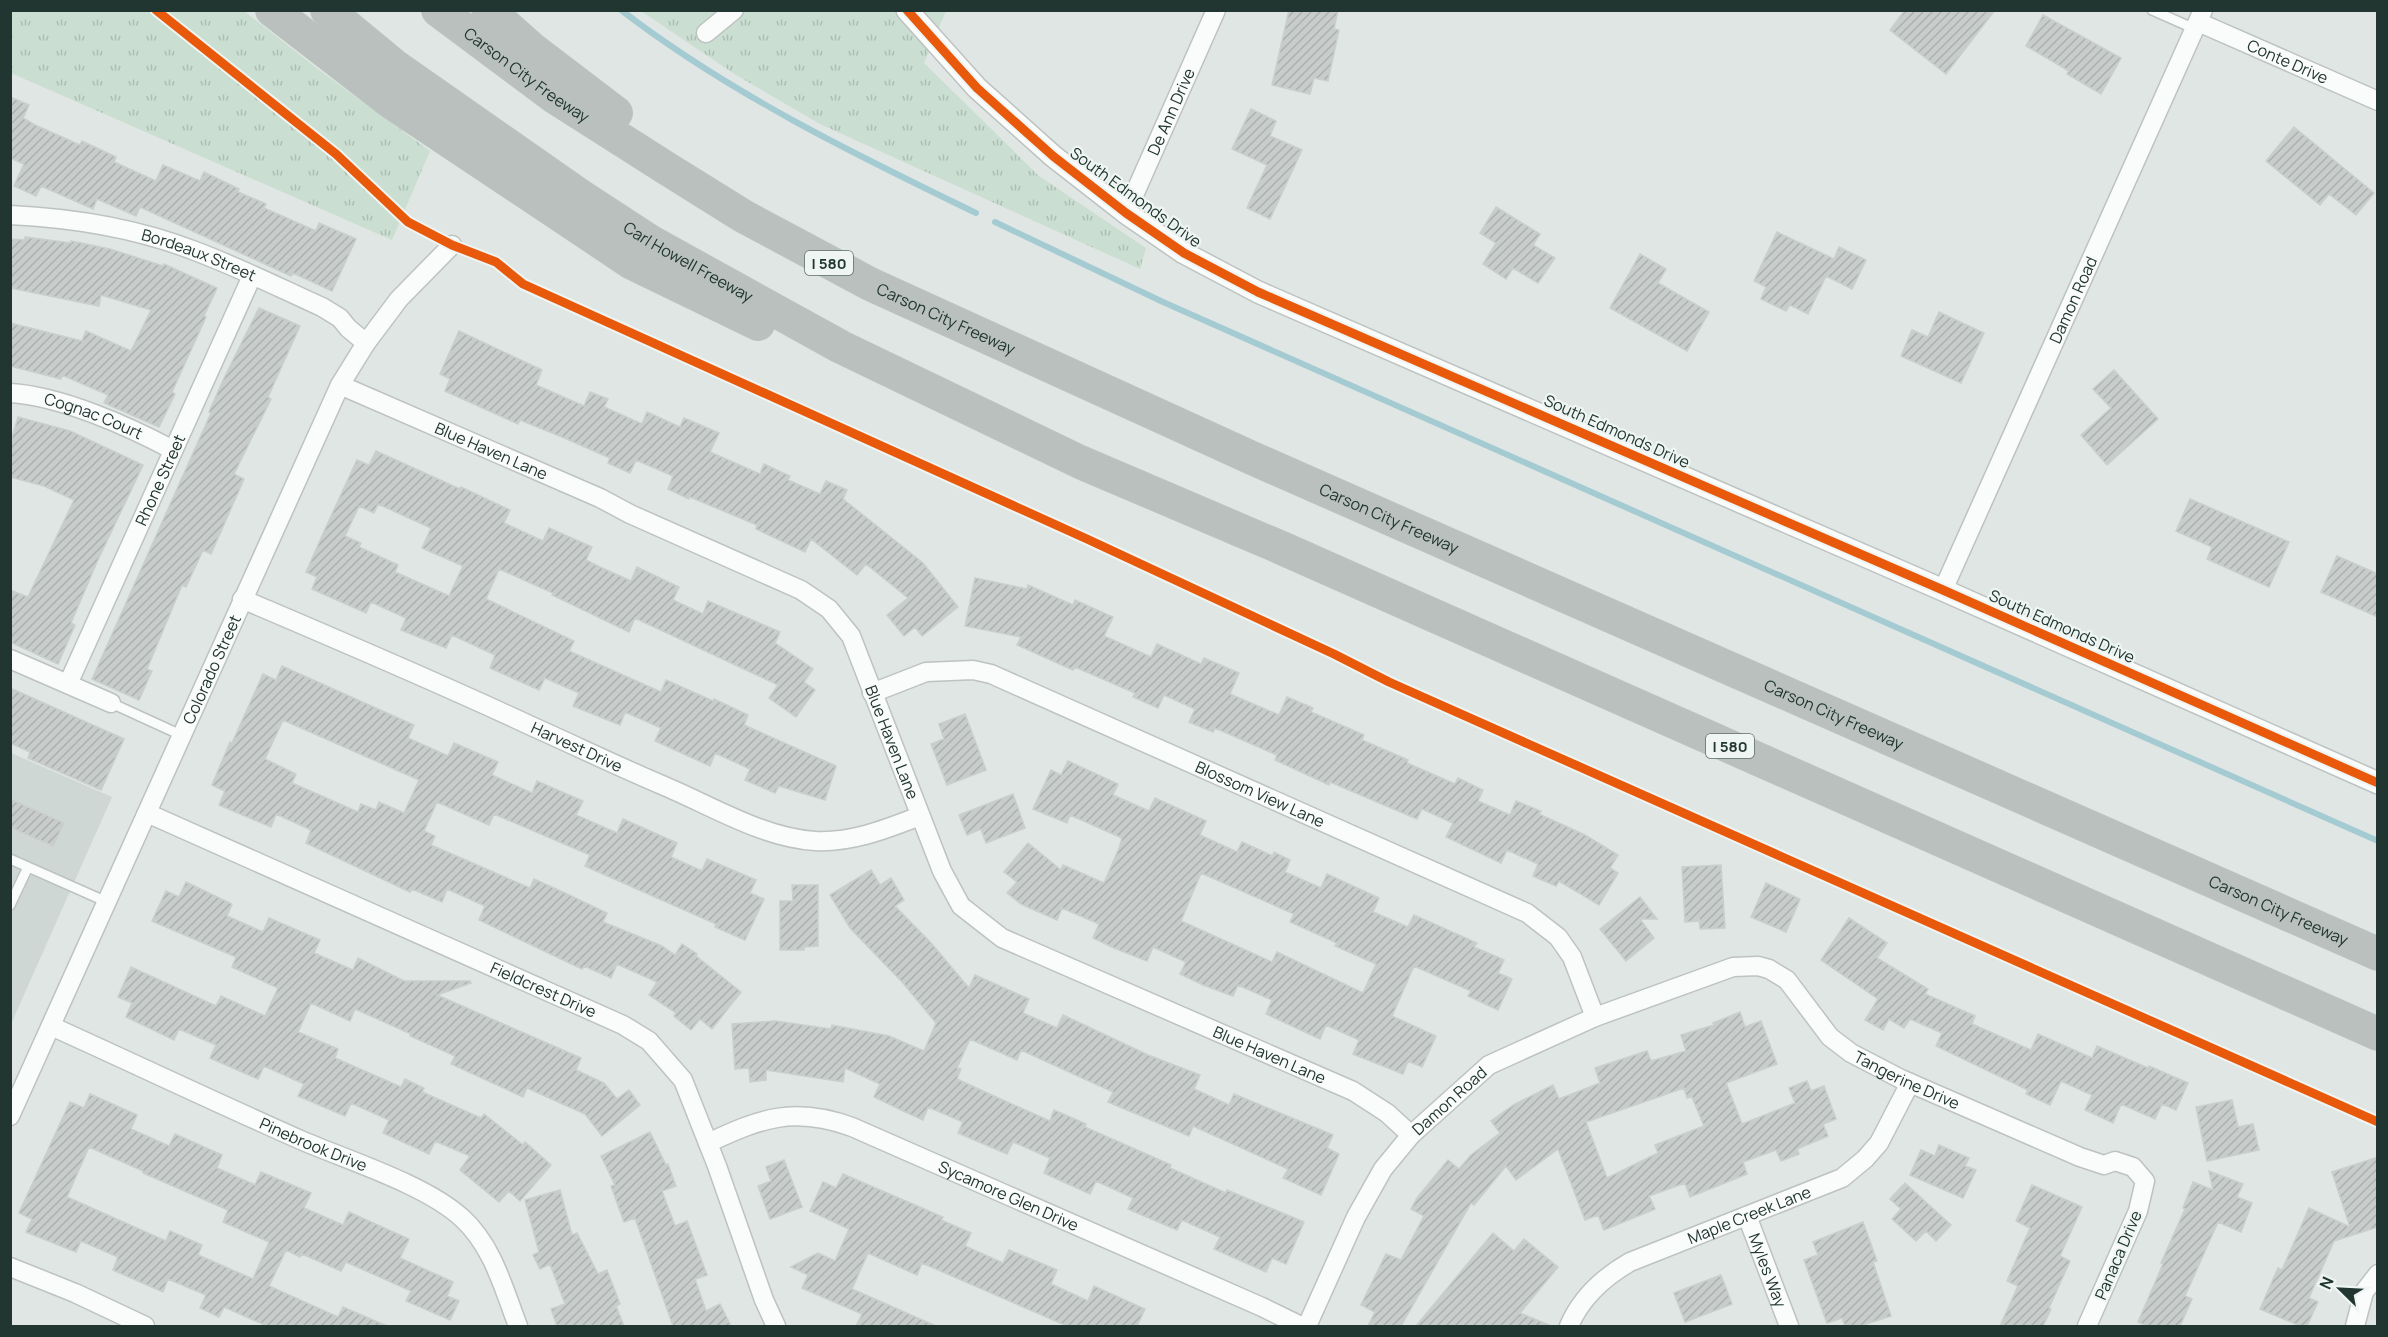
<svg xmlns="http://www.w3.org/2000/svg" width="2388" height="1337" font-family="Manrope,sans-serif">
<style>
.built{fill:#ced7d3}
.grass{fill:url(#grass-tufts)}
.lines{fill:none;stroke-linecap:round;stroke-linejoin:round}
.stream{stroke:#a4cad2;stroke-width:6}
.building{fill:url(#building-hatch);stroke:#c9cfcc;stroke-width:1.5;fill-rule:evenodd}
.service-casing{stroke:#bdc3c0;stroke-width:12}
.minor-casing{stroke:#bdc3c0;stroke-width:21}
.tertiary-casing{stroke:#bdc3c0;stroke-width:24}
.motorway-casing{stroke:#bbc3c0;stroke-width:34}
.service{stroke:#fafbfb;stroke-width:9}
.minor{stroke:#fafbfb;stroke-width:18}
.tertiary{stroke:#fafbfb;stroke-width:21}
.motorway{stroke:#b9c0be;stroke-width:32}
.cycleway-casing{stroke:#eef5f2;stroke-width:13}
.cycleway{stroke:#e8590c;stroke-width:9}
.labels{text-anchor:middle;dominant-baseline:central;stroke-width:4.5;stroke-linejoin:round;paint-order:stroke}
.shield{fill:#eef5f2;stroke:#5e6f6b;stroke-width:1.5}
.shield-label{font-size:15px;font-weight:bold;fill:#213631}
.street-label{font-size:16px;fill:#213631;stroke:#eef5f2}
</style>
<defs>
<pattern id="grass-tufts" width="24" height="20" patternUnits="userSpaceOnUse" patternTransform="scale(1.5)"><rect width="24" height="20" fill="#caded1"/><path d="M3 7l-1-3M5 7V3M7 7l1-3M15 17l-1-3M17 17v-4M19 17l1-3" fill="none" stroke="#adbfb4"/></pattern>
<pattern id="building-hatch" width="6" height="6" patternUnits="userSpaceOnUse" patternTransform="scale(1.5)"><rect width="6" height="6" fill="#c8cdcb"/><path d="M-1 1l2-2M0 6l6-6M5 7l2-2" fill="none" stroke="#acb1af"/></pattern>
</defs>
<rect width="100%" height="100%" fill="#e0e6e3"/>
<path class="built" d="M11,753L112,797L11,1024Z"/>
<path class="grass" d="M11,10L244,11L319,70L430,151L392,240L11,73Z
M641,11H946L924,63L1039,176L1146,248L1140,269L820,124L736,75Z"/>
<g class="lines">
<path class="stream" d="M621,10C729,93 854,154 976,213
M995,222L1163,302L2378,841"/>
</g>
<path class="building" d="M1289,10H1338L1334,29L1339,30L1328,81L1314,78L1310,94L1272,85Z
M1905,10H1995L1946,74L1890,30Z
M2043,15L2121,58L2101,94L2067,74L2069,71L2026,46Z
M10,97L29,105L23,118L35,125L80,145L82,141L116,157L114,162L156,181L163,165L200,181L204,172L239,189L238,192L266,204L264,208L316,231L319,223L356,239L332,291L293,273L291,276L140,207L136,216L97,199L93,209L41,186L36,196L14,186L24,164L10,158Z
M1251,109L1276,121L1270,136L1302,150L1270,219L1247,208L1267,165L1232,149Z
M2294,127L2374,193L2356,215L2329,194L2320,205L2266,161Z
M1496,207L1540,234L1533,245L1555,258L1538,283L1513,268L1506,279L1483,264L1496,243L1480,233Z
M1777,232L1834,259L1839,247L1866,260L1852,289L1826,276L1808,314L1790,305L1786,311L1761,299L1766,287L1754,281Z
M25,237L71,243V241L110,249L163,266L164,264L217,288L204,316L206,317L172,392L175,394L159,427L104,403L108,395L62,375L61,379L10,366V323L82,341L86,331L131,351L151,310L101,295L99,306L10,288V239L25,240Z
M1640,254L1666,269L1658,283L1709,312L1687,351L1610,308Z
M259,308L300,326L268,397L271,399L234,474L244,479L211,554L203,550L186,587L182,585L147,669L152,671L139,700L92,679L211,413L209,412L224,378Z
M1939,312L1984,333L1961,383L1901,356L1912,330L1928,337Z
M459,331L542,370L536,385L584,406L590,392L608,399L604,407L642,424L647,412L680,427L684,418L719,433L710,452L760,474L764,464L790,476L788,480L820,494L826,481L847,490L843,499L923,563L958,607L922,636L915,627L904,636L887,615L908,598L866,564L857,575L811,539L805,552L756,529L757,525L690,497L689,499L668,489L673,476L636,460L630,473L608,463L610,458L562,437L520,420L518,424L445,391L450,379L440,374Z
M2114,370L2158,419L2107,465L2081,435L2111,408L2093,389Z
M18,417L70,431L143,465L97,562L71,623L75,625L58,664L10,642V590L28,597L74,500L44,486L10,477V444Z
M376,451L460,489L461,487L510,510L504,523L543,541L549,528L592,547L586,560L600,567L631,581L637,567L679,587L673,600L703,614L708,601L780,632L775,643L813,669L804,682L815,690L796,717L769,698L778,685L635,618L629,632L552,595L553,593L499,569L486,599L574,641L569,651L661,692L666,680L713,701L714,699L748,715L744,725L836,766L825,800L779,786L775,793L745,780L750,769L715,753L710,766L655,741L661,728L625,712L620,725L573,706L579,693L545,678L539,690L490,668L495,655L452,635L446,648L401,630L406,618L371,602L366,613L312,589L317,577L306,572L326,527L357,460L369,465ZM378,504L431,528L422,548L463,566L449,596L395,572L398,565L359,547L361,543L345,536L359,506L374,513Z
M2190,499L2289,542L2269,587L2207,559L2212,547L2176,531Z
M2337,556L2378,574V617L2321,592Z
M975,578L1027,589L1028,585L1073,605L1075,600L1113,617L1104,636L1151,657L1157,644L1201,664L1204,658L1239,673L1230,694L1279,715L1287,697L1313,708L1311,712L1364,735L1362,740L1408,760L1407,763L1455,784L1458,778L1483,790L1478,801L1510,815L1516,801L1541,811L1539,814L1585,835L1618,855L1610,868L1618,873L1599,905L1559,881L1556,886L1533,876L1538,864L1507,850L1501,863L1446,837L1453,823L1422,809L1417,819L1330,782L1329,785L1275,760L1277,755L1215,728L1213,732L1189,722L1195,709L1164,695L1158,708L1133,697L1135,693L1075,667L1073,670L1017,645L1021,637L965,626Z
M282,666L414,725L408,738L448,756L454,743L498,762L492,775L532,793L537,781L583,801L576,815L617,833L623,819L677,843L671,857L702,871L707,859L756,880L750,893L764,899L745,940L715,927L716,924L585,866L590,855L494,814L489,825L437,802L424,831L435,836L431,845L530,888L534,879L567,894L607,913L603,922L662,946L675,955L682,944L697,954L696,956L741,992L712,1029L700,1019L691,1030L674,1016L676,1013L649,995L657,982L617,964L611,978L584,966L582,969L479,920L485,906L447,889L442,902L412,889L410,892L306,843L311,830L276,814L271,827L219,805L225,791L212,785L230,742L232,743L263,674L276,680ZM283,720L419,780L404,813L379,802L376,810L361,804L358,812L292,783L296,774L265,759Z
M10,688L124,739L101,790L28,758L30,752L10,743Z
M965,714L986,770L947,785L931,744L944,739L939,724Z
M1068,761L1118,784L1113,795L1149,811L1155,798L1206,821L1200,835L1237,852L1242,842L1273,856L1274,852L1290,860L1285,872L1321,888L1327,874L1379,898L1373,912L1408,927L1414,915L1477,943L1474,947L1504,960L1498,973L1512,979L1498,1010L1468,996L1471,991L1414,966L1392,1016L1436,1036L1422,1067L1408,1061L1403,1074L1353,1054L1359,1040L1326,1025L1320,1039L1266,1014L1272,1000L1238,985L1233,996L1203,985L1180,974L1186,962L1153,947L1147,961L1114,948L1093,938L1099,924L1062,908L1057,920L1021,904L1007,893L1017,882L1004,872L1028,843L1061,870L1063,865L1104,883L1119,848L1122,838L1070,815L1067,823L1033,809L1051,770L1061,775ZM1201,873L1294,914L1290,922L1337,943L1335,946L1376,964L1363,993L1277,952L1272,962L1181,921Z
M1013,794L1025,828L986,843L981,829L967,835L959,815Z
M10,799L64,823L53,846L10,827Z
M1721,865L1725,928L1700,929L1699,917L1698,921L1685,922L1682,867Z
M871,870L880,885L891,878L904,900L895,906L932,944L969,988L975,975L1029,999L1023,1013L1057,1028L1063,1015L1148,1055L1200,1075L1194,1089L1229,1105L1234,1094L1333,1135L1327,1148L1339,1154L1321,1195L1283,1178L1288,1169L1193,1126L1189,1136L1108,1102L1113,1092L1021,1050L1017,1060L970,1039L957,1068L961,1069L957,1079L996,1097L1050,1121L1054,1110L1086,1124L1085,1127L1171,1165L1170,1168L1226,1193L1227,1190L1304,1222L1286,1264L1272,1258L1266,1272L1214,1249L1220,1237L1182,1220L1177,1230L1128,1209L1133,1198L1096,1181L1090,1194L1044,1173L1050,1158L1013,1142L1007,1154L958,1133L963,1122L928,1107L923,1120L901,1110L874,1097L880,1084L845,1068L843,1082L766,1070V1080L750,1082L749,1068L735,1069L732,1024L775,1021L831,1029L832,1025L889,1036L924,1051L936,1023L903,983L850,928L830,895Z
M186,882L232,904L227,916L263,932L269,918L320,940L314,953L353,970L358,958L404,981H470L471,983L437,995L581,1058L576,1070L604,1083L617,1099L629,1090L640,1105L602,1136L585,1114L527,1088L523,1097L451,1064L455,1056L410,1036L411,1034L355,1009L350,1021L311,1003L298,1032L338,1049L335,1058L401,1087L405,1079L424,1088L422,1092L481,1118L484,1114L523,1145L525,1142L551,1165L520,1201L509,1191L499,1202L460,1170L470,1156L435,1141L429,1154L383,1133L389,1120L351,1103L345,1116L298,1096L304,1084L264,1066L258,1079L210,1058L216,1045L179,1029L174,1040L126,1017L132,1003L118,997L131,967L216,1006L221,996L265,1016L278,988L232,967L236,957L152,921L166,891L179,897Z
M1766,883L1800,899L1786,932L1751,917Z
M792,885H818V946L804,947V950H780V901H793Z
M1640,897L1657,919H1640L1654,938L1626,961L1600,929Z
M1849,918L1887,943L1877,958L1928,989L1925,994L1975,1016L1972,1024L2031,1050L2038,1034L2092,1058L2097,1046L2148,1068L2149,1066L2188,1083L2176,1110L2162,1104L2155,1119L2121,1104L2113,1123L2085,1110L2092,1095L2061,1081L2050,1105L2026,1094L2028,1090L1936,1046L1942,1033L1910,1019L1904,1028L1889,1019L1883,1030L1865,1020L1878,999L1821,960Z
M1740,1012L1745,1027L1761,1021L1777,1064L1726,1083L1742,1124L1795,1103L1789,1088L1807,1081L1811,1091L1824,1086L1836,1119L1823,1124L1828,1136L1797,1149L1799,1154L1781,1161L1776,1150L1743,1162L1747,1174L1690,1197L1685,1183L1649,1196L1655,1209L1604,1230L1598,1215L1585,1220L1558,1149L1516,1180L1506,1166L1474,1205L1471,1203L1401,1326H1368L1375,1312L1361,1305L1386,1254L1401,1260L1424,1216L1411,1209L1417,1198L1448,1160L1459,1169L1471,1155L1500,1133L1491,1121L1515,1104L1553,1085L1559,1099L1600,1083L1595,1068L1647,1051L1651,1061L1686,1051L1681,1035L1714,1025L1713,1023ZM1684,1088L1687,1098L1692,1097L1704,1126L1655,1145L1658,1153L1607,1178L1586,1122Z
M90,1094L137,1115L131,1129L169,1146L175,1134L222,1155L217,1168L255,1185L261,1172L311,1193L304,1208L343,1225L349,1212L409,1239L400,1258L453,1282L447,1296L459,1301L450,1320L406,1301L411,1291L346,1262L341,1271L302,1254L300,1257L286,1250L269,1286L338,1317L343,1307L387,1326H267L224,1307L219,1317L200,1308L206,1295L168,1279L163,1292L113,1270L118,1257L81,1241L76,1252L26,1232L32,1219L19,1213L70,1102L84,1108ZM89,1147L143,1171V1173L228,1210L223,1222L269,1242L253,1279L198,1255L202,1245L170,1231L166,1241L67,1197Z
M2232,1100L2238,1127L2253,1124L2259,1150L2207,1161L2196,1107Z
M650,1132L666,1165L668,1164L676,1186L662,1191L675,1226L687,1221L707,1275L695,1279L706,1311L720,1304L731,1326H673L635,1218L624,1222L611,1186L615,1185L601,1156Z
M1939,1145L1969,1158L1965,1166L1976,1170L1963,1198L1910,1175L1921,1150L1935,1156Z
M2378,1157V1227L2334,1241L2309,1298L2318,1302L2307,1326H2300L2260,1309L2278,1268L2282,1270L2309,1208L2350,1227L2332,1172Z
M784,1160L802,1207L770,1219L758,1186L771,1181L766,1167Z
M2209,1171L2243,1184L2237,1197L2252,1203L2241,1232L2218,1222L2185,1296L2192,1299L2180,1326H2147L2138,1322L2163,1264L2161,1263L2185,1209L2183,1208L2193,1182L2213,1190Z
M843,1174L943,1217L941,1220L971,1233L965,1246L1003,1263L1009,1250L1057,1270L1051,1284L1088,1301L1094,1286L1145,1309L1137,1326H1067L922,1263L917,1275L868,1253L852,1289L936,1326H856L862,1314L802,1288L808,1275L791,1267L818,1253L835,1261L849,1229L810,1211L823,1182L836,1188Z
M1905,1183L1951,1225L1936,1241L1926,1231L1916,1241L1892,1219L1901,1209L1890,1199Z
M2032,1185L2082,1207L2060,1256L2070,1261L2049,1308L2051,1309L2043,1326H2000L2018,1286L2007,1281L2030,1228L2016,1221Z
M560,1190L572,1235L577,1233L598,1274L607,1270L620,1304L616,1306L624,1326H557L551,1309L565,1304L550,1264L540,1269L533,1255L539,1252L525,1200Z
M1863,1222L1877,1261L1873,1262L1891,1316L1860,1326H1845L1842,1318L1827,1323L1804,1260L1818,1255L1813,1242Z
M1493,1233L1514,1251L1524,1239L1558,1267L1520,1313L1551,1326H1416Z
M1721,1275L1732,1304L1685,1322L1674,1293Z"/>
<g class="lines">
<g class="service-casing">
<path id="service" d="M2152,10L2195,29
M111,703L181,735
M10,859L107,902
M10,905L28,867"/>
</g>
<g class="minor-casing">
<g id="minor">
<path id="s1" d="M2198,22L2378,101"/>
<path d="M706,33L734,10"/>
<path id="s2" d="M1126,213L1216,10"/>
<path id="s3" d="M10,215C73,218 136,228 195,251C238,267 280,288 322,307L340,318L348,328L366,343"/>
<path id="s4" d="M340,385L600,498L630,514L801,590L829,609L851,636L942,871L961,906L1002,938L1353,1091L1387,1113L1411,1135"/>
<path id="s5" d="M10,393C61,396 128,426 173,450"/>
<path id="s6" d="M1943,590L2203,10"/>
<path id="s7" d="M242,599C338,640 435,681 529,725C574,745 617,766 662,785C710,805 763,838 815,841C852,843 886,829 920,816"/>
<path d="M10,659L111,703"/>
<path id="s8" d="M68,684L252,276"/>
<path id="s9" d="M872,693L926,672L973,670L991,674L1527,913L1558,937L1572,957L1595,1017"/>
<path id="s10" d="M147,813L623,1025L649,1041L683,1080L717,1166L764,1300L776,1326"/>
<path id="s11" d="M51,1026C135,1064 219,1104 303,1141C350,1161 426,1185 462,1218C493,1246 504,1290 518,1326"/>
<path id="s12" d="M10,1116L340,385L366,343L399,299L452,245"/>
<path id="s13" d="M708,1143C761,1118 794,1106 852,1127L1262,1307L1301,1326"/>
<path id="s14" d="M1747,1216L1789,1326"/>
<path d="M10,1267L75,1293L145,1326"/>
<path id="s15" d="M1307,1326L1356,1217L1383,1169L1411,1135L1489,1065L1595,1017L1733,967L1758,966L1769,969L1787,980L1830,1037L1851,1053L1901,1079L2080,1157L2104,1165L2115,1161L2133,1167L2145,1181L2138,1211L2087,1326"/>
<path id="s16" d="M1569,1326C1581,1298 1604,1277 1630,1262L1842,1178L1865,1159L1879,1143L1910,1083"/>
<path d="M2355,1326L2364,1292L2378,1274"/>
</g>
</g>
<g class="tertiary-casing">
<path id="tertiary" d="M907,10L977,88L1053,156L1126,213L1184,253L1258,292L1943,590L2378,783"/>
</g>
<g class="motorway-casing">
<g id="motorway">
<path d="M272,10L391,102L632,263L758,324"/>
<path id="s17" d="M327,10L396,67L579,195L651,242L841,347L1080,462L1284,549L2378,1034"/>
<path id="s18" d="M438,10L556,98L666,168L743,216L870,284L1252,458L2378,954"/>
<path d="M488,10L532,49L616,113"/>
</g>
</g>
<use href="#service" class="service"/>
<use href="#minor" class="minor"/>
<use href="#tertiary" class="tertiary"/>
<use href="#motorway" class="motorway"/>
<g class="cycleway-casing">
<path id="cycleway" d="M156,10L336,154L408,222L452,245L496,262L523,284L1087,539L1334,654L1389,682L2378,1122
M907,10L977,88L1053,156L1126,213L1184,253L1258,292L1943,590L2378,783"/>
</g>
<use href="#cycleway" class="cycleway"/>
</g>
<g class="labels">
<g class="shield">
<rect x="805" y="251" width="48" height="24" rx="4.5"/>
<rect x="1706" y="734" width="48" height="24" rx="4.5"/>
</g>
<g class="shield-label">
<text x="829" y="263">I 580</text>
<text x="1730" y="746">I 580</text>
</g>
<g class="street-label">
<text stroke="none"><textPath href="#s1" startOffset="98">Conte Drive</textPath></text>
<text stroke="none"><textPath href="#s18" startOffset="110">Carson City Freeway</textPath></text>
<text stroke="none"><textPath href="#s2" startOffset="111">De Ann Drive</textPath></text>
<text transform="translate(1136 197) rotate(36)">South Edmonds Drive</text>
<text stroke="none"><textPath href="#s3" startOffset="194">Bordeaux Street</textPath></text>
<text stroke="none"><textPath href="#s17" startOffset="441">Carl Howell Freeway</textPath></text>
<text stroke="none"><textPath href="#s6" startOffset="318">Damon Road</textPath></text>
<text stroke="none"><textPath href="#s18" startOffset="596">Carson City Freeway</textPath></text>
<text stroke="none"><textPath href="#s5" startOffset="87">Cognac Court</textPath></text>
<text transform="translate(1617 431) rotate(24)">South Edmonds Drive</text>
<text stroke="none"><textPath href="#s4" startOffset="165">Blue Haven Lane</textPath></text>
<text stroke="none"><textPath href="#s8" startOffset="224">Rhone Street</textPath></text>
<text stroke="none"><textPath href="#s18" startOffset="1082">Carson City Freeway</textPath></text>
<text transform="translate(2062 626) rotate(24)">South Edmonds Drive</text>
<text stroke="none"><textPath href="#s12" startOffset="490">Colorado Street</textPath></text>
<text stroke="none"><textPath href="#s18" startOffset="1568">Carson City Freeway</textPath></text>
<text stroke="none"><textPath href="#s4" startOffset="687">Blue Haven Lane</textPath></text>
<text stroke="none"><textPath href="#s7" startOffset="366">Harvest Drive</textPath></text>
<text stroke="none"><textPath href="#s9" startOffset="418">Blossom View Lane</textPath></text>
<text stroke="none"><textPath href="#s18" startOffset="2054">Carson City Freeway</textPath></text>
<text stroke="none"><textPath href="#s10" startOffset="434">Fieldcrest Drive</textPath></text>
<text stroke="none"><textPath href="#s4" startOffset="1209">Blue Haven Lane</textPath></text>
<text stroke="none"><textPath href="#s15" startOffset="804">Tangerine Drive</textPath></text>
<text stroke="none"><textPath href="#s15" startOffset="270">Damon Road</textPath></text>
<text stroke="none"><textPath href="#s11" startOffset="288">Pinebrook Drive</textPath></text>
<text stroke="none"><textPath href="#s13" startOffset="321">Sycamore Glen Drive</textPath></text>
<text stroke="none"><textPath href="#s16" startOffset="218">Maple Creek Lane</textPath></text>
<text transform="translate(2118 1255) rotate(-67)">Panaca Drive</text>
<text stroke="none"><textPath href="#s14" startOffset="58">Myles Way</textPath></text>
</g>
</g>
<rect width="2388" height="1337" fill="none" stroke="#213631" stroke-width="24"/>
<g transform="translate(2340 1289) rotate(294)" stroke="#eef5f2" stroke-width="4.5" paint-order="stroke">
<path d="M0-4.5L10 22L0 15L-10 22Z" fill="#213631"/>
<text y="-9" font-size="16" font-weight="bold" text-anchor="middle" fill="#213631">N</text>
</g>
</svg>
